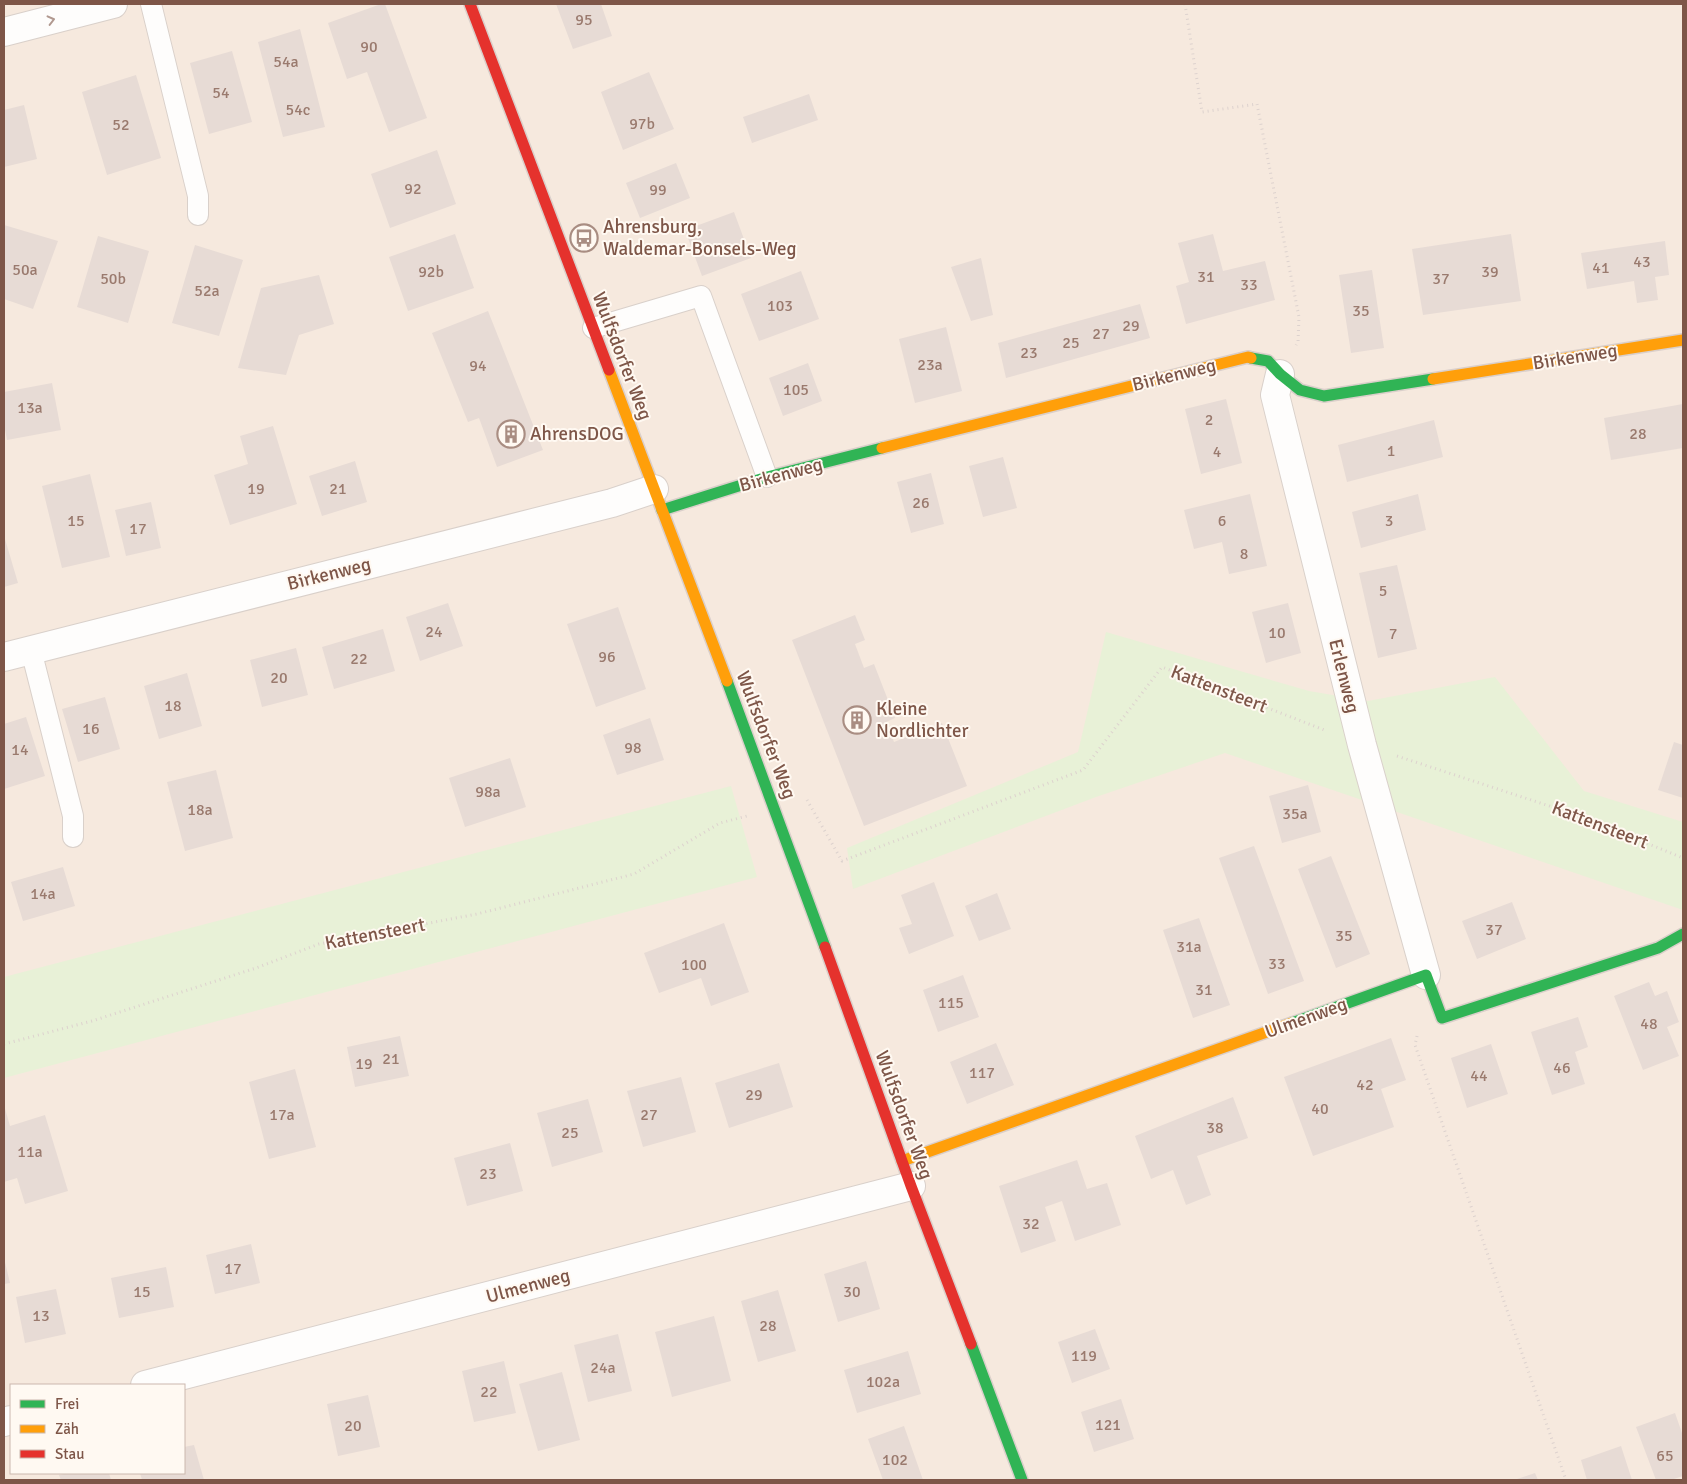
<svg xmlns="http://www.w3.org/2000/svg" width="1687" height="1484" font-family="Signika,sans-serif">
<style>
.residential{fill:#f6e9de;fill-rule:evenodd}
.green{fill:#e8f1d7}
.building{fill:#e7dbd5}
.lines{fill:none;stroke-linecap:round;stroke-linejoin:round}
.lane-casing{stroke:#d9d0ca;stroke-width:22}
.street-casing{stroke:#d9d0ca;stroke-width:30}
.fast-casing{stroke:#dacfca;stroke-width:14}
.slow-casing{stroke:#dacfca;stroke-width:14}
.jam-casing{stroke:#dacfca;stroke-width:14}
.path{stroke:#ddd2ce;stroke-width:3;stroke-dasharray:1 4;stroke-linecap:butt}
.lane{stroke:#fefdfc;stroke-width:20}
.street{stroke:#fefdfc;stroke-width:28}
.fast{stroke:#30b455;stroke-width:11}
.slow{stroke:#ff9f0a;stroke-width:11}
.jam{stroke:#e5322d;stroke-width:11}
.oneway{stroke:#b19990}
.labels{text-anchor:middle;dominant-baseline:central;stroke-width:4;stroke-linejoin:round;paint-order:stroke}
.number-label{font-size:16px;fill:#9a7a6e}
.poi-label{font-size:19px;fill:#7e5648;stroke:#fff9f2;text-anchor:start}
.street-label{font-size:19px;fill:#7e5648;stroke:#fff9f2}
</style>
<rect width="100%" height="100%" fill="#faf4ee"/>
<path class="residential" d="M4,4H1683V1480H4ZM11,1385H184V1473H11Z"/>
<path class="green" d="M1106,632L1309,691L1368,701L1495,677L1584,791L1683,822V910L1225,753L1096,797L853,889L847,848L1078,752Z
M731,786L757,877L4,1078V977Z"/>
<path class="building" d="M381,4H385L427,118L389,132L367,72L347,79L328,23Z
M556,4H601L612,36L573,49Z
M300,29L325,127L283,137L258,42Z
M232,51L252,122L209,134L190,63Z
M649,72L674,129L623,150L601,92Z
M136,75L161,158L107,175L82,92Z
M809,94L818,120L752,143L743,117Z
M24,105L37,159L4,167V110Z
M437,150L456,204L390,228L371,174Z
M676,163L690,198L640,218L626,183Z
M734,212L751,258L702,276L685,230Z
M4,225L58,241L33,309L4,299Z
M455,234L474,288L408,311L389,257Z
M1213,234L1223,271L1265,261L1275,300L1186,324L1176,286L1189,282L1178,243Z
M1511,234L1521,301L1423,315L1412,249Z
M98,236L149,251L128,323L77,307Z
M1665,241L1669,275L1655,277L1658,300L1637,303L1634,281L1587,289L1581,253Z
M195,245L243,260L219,336L172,323Z
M981,258L993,315L971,321L951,267Z
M1372,270L1384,348L1351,353L1339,275Z
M801,271L819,319L759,341L741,294Z
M319,275L334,324L299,335L286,375L238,368L261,288Z
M1140,304L1150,338L1006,378L998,343Z
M488,311L543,450L497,467L479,418L468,422L432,333Z
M946,327L962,391L915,403L899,339Z
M808,363L822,401L783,416L769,378Z
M52,383L61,430L7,440L4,424V392Z
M1226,399L1242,463L1201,474L1185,409Z
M1683,404V448L1611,460L1604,418Z
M1434,420L1443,457L1347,482L1338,445Z
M273,426L297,504L230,525L214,475L248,464L240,436Z
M1003,457L1017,508L983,517L969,466Z
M355,461L367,502L322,516L309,476Z
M931,473L944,524L911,533L897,482Z
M90,474L110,557L62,568L42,486Z
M1250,494L1267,566L1229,574L1222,542L1194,549L1184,510Z
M1418,494L1426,530L1361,548L1352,512Z
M151,502L161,548L126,556L115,510Z
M4,539H5L18,583L4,587Z
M1397,565L1417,649L1378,658L1359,573Z
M448,603L463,646L420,661L406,617Z
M1288,603L1301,653L1266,663L1252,612Z
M618,607L646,689L596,707L567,624Z
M855,615L865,640L855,644L864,668L874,664L895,718L886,722L894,742L942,723L967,786L864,826L792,640Z
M383,629L395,671L334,689L322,647Z
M296,648L308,695L262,707L250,660Z
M187,673L202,726L159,739L144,686Z
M105,697L120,749L78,762L62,709Z
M26,717L45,776L4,789V724Z
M650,718L664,760L617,775L603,735Z
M1674,742L1683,745V798L1658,790Z
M510,758L526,807L465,827L449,778Z
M216,770L233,838L185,851L167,782Z
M1308,785L1321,832L1282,843L1269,796Z
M1254,846L1304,981L1268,994L1219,858Z
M1331,856L1370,954L1336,968L1298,869Z
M63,867L75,906L23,921L11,882Z
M934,882L954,936L909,954L899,928L912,924L901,895Z
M997,893L1011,929L979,941L965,906Z
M1512,902L1526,939L1477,959L1462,921Z
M1199,918L1230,1005L1193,1018L1163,930Z
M724,923L749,992L711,1006L701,978L659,993L644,953Z
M963,975L979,1017L938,1032L923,990Z
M1649,982L1655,996L1667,991L1679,1022L1667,1027L1679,1056L1643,1070L1614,996Z
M1578,1017L1588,1047L1575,1052L1585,1084L1552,1095L1531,1032Z
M400,1036L409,1076L355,1087L347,1047Z
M1391,1038L1406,1080L1381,1089L1394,1127L1313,1156L1284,1077Z
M996,1043L1014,1085L967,1104L950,1062Z
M1491,1044L1508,1094L1467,1108L1451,1058Z
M779,1063L793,1107L729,1128L715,1083Z
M295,1069L316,1147L269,1159L249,1082Z
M681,1077L696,1132L643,1147L627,1091Z
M1233,1097L1248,1138L1197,1156L1211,1195L1186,1205L1173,1170L1151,1179L1135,1136Z
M588,1099L603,1152L552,1167L537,1113Z
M4,1105L10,1126L45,1115L68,1191L25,1204L17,1178L4,1182Z
M510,1143L523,1191L467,1206L454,1158Z
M1077,1160L1087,1189L1107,1183L1121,1225L1075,1241L1062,1201L1045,1207L1056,1241L1021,1253L999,1186Z
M251,1244L260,1283L215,1294L206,1255Z
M4,1258L10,1283L4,1284Z
M866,1261L880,1309L838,1322L824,1274Z
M166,1267L174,1307L119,1318L111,1278Z
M56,1289L66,1334L25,1343L16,1297Z
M778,1290L796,1351L758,1362L741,1301Z
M714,1316L731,1381L672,1397L655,1332Z
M1095,1329L1110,1369L1072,1383L1058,1342Z
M618,1334L632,1391L588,1402L574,1345Z
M908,1351L921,1394L857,1413L844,1370Z
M504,1361L516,1413L474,1422L462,1371Z
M562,1372L580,1440L538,1451L519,1384Z
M368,1395L380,1447L338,1456L327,1404Z
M1121,1399L1134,1439L1094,1452L1081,1412Z
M1675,1413L1683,1436V1476L1671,1480H1656L1636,1427Z
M904,1426L923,1480H883L868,1439Z
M194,1445L204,1480H142L140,1473H184V1447Z
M1621,1446L1632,1480H1587L1581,1460Z
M68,1473H109L111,1480H61L59,1475Z
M1535,1473L1538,1480H1514Z"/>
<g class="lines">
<g class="lane-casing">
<path id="lane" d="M151,4L198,196V215
M593,328L701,296L767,477
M31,650L73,816V837"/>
</g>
<g class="street-casing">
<path id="street" d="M4,32L113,4
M1280,374L1275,395L1362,745L1426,975
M4,657L612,503L654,489
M145,1385L911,1186
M4,1422L11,1420"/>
</g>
<g class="fast-casing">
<path id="fast" d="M1251,358L1268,361L1280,374L1300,390L1324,396L1433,379
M662,510L767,477L882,448
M727,681L825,947
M1292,1023L1426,975L1442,1018L1658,948L1683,934
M971,1344L1022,1480"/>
</g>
<g class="slow-casing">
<path id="slow" d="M609,370L727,681
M1433,379L1683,340
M882,448L1248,357L1251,358
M902,1161L1292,1023"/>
</g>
<g class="jam-casing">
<path id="jam" d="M470,4L609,370
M825,947L911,1186L971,1344"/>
</g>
<path class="path" d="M1185,4L1202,112L1257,104L1299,317L1298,342L1296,345
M1397,756L1583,817L1683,858
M807,800L842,861L1083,770L1162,667L1327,731
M1417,1036L1415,1045L1566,1480
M4,1044L92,1021L256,968L319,944L477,914L634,874L720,823L747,816"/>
<use href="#lane" class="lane"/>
<use href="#street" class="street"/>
<use href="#fast" class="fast"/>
<use href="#slow" class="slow"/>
<use href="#jam" class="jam"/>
</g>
<defs><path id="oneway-chevron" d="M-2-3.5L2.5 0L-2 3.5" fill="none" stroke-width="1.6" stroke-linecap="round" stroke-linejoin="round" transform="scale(1.25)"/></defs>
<use class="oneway" href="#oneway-chevron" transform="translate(51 20) rotate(-14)"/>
<defs>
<g id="bus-ring" transform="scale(1.4375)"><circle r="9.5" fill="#fff9f2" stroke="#a98d82" stroke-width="1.5"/><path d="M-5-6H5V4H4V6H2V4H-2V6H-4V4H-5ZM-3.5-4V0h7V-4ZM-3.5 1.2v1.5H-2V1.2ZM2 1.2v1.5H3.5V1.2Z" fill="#a98d82"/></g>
<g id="building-ring" transform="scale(1.4375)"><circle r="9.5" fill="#fff9f2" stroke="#a98d82" stroke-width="1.5"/><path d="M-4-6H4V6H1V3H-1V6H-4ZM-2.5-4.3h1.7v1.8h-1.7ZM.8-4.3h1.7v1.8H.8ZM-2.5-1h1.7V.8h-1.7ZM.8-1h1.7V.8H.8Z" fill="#a98d82"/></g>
</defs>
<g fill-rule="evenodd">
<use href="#bus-ring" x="584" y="238"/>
<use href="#building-ring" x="511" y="434"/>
<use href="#building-ring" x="857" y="720"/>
</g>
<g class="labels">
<g class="number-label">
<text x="584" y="20">95</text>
<text x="369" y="47">90</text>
<text x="286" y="62">54a</text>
<text x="221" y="93">54</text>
<text x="298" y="110">54c</text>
<text x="642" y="124">97b</text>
<text x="121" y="125">52</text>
<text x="413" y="189">92</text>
<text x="658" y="190">99</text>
<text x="1642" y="262">43</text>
<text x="1601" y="268">41</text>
<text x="25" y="270">50a</text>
<text x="431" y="272">92b</text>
<text x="1490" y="272">39</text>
<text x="1206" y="277">31</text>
<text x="113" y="279">50b</text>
<text x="1441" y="279">37</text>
<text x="1249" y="285">33</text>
<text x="207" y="291">52a</text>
<text x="780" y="306">103</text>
<text x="1361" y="311">35</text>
<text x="1131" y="326">29</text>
<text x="1101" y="334">27</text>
<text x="1071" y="343">25</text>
<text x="1029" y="353">23</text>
<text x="930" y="365">23a</text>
<text x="478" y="366">94</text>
<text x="796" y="390">105</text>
<text x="30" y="408">13a</text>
<text x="1209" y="420">2</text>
<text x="1638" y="434">28</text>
<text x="1391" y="451">1</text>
<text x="1217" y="452">4</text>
<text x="256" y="489">19</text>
<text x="338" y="489">21</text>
<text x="921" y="503">26</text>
<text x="76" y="521">15</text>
<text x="1222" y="521">6</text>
<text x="1389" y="521">3</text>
<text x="138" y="529">17</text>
<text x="1244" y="554">8</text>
<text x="1383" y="591">5</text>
<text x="434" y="632">24</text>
<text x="1277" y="633">10</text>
<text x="1393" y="634">7</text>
<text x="607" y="657">96</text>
<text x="359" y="659">22</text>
<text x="279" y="678">20</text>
<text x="173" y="706">18</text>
<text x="91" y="729">16</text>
<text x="633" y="748">98</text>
<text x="20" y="750">14</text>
<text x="488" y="792">98a</text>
<text x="200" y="810">18a</text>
<text x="1295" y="814">35a</text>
<text x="43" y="894">14a</text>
<text x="1494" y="930">37</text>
<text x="1344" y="936">35</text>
<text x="1189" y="947">31a</text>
<text x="1277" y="964">33</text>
<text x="694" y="965">100</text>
<text x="1204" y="990">31</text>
<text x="951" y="1003">115</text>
<text x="1649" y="1024">48</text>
<text x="391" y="1059">21</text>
<text x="364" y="1064">19</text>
<text x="1562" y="1068">46</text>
<text x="982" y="1073">117</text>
<text x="1479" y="1076">44</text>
<text x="1365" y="1085">42</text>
<text x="754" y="1095">29</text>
<text x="1320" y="1109">40</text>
<text x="282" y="1115">17a</text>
<text x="649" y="1115">27</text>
<text x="1215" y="1128">38</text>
<text x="570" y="1133">25</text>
<text x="30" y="1152">11a</text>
<text x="488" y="1174">23</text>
<text x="1031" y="1224">32</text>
<text x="233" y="1269">17</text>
<text x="142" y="1292">15</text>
<text x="852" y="1292">30</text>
<text x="41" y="1316">13</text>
<text x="768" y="1326">28</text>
<text x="1084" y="1356">119</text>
<text x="603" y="1368">24a</text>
<text x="883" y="1382">102a</text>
<text x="489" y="1392">22</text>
<text x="1108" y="1425">121</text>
<text x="353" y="1426">20</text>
<text x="1665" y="1456">65</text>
<text x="895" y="1460">102</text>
</g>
<g class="poi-label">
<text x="603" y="227">Ahrensburg,<tspan x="603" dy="22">Waldemar-Bonsels-Weg</tspan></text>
<text x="530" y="434">AhrensDOG</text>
<text x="876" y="709">Kleine<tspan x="876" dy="22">Nordlichter</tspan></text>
</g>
<g class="street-label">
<text transform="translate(622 356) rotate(69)">Wulfsdorfer Weg</text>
<text transform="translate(1575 357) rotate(-9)">Birkenweg</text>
<text transform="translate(1174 375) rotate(-14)">Birkenweg</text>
<text transform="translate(781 475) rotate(-15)">Birkenweg</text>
<text transform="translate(329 574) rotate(-14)">Birkenweg</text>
<text transform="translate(1344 676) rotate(76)">Erlenweg</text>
<text transform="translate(1219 689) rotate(21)">Kattensteert</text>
<text transform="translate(766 735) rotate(69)">Wulfsdorfer Weg</text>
<text transform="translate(1600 825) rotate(21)">Kattensteert</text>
<text transform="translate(375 934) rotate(-11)">Kattensteert</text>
<text transform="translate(1306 1018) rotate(-20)">Ulmenweg</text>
<text transform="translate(904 1115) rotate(70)">Wulfsdorfer Weg</text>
<text transform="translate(528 1286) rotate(-15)">Ulmenweg</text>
</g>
</g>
<rect width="1687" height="1484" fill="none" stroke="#7e5648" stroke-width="10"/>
<rect x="10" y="1384" width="175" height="90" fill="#fff9f2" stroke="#cbb8ae"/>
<rect x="20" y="1400" width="25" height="8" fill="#30b455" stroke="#cbb8ae"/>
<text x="55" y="1409" font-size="15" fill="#7e5648">Frei</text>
<rect x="20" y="1425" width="25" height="8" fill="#ff9f0a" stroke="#cbb8ae"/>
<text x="55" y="1434" font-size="15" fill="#7e5648">Zäh</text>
<rect x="20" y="1450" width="25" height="8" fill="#e5322d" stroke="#cbb8ae"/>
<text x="55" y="1459" font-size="15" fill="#7e5648">Stau</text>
</svg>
